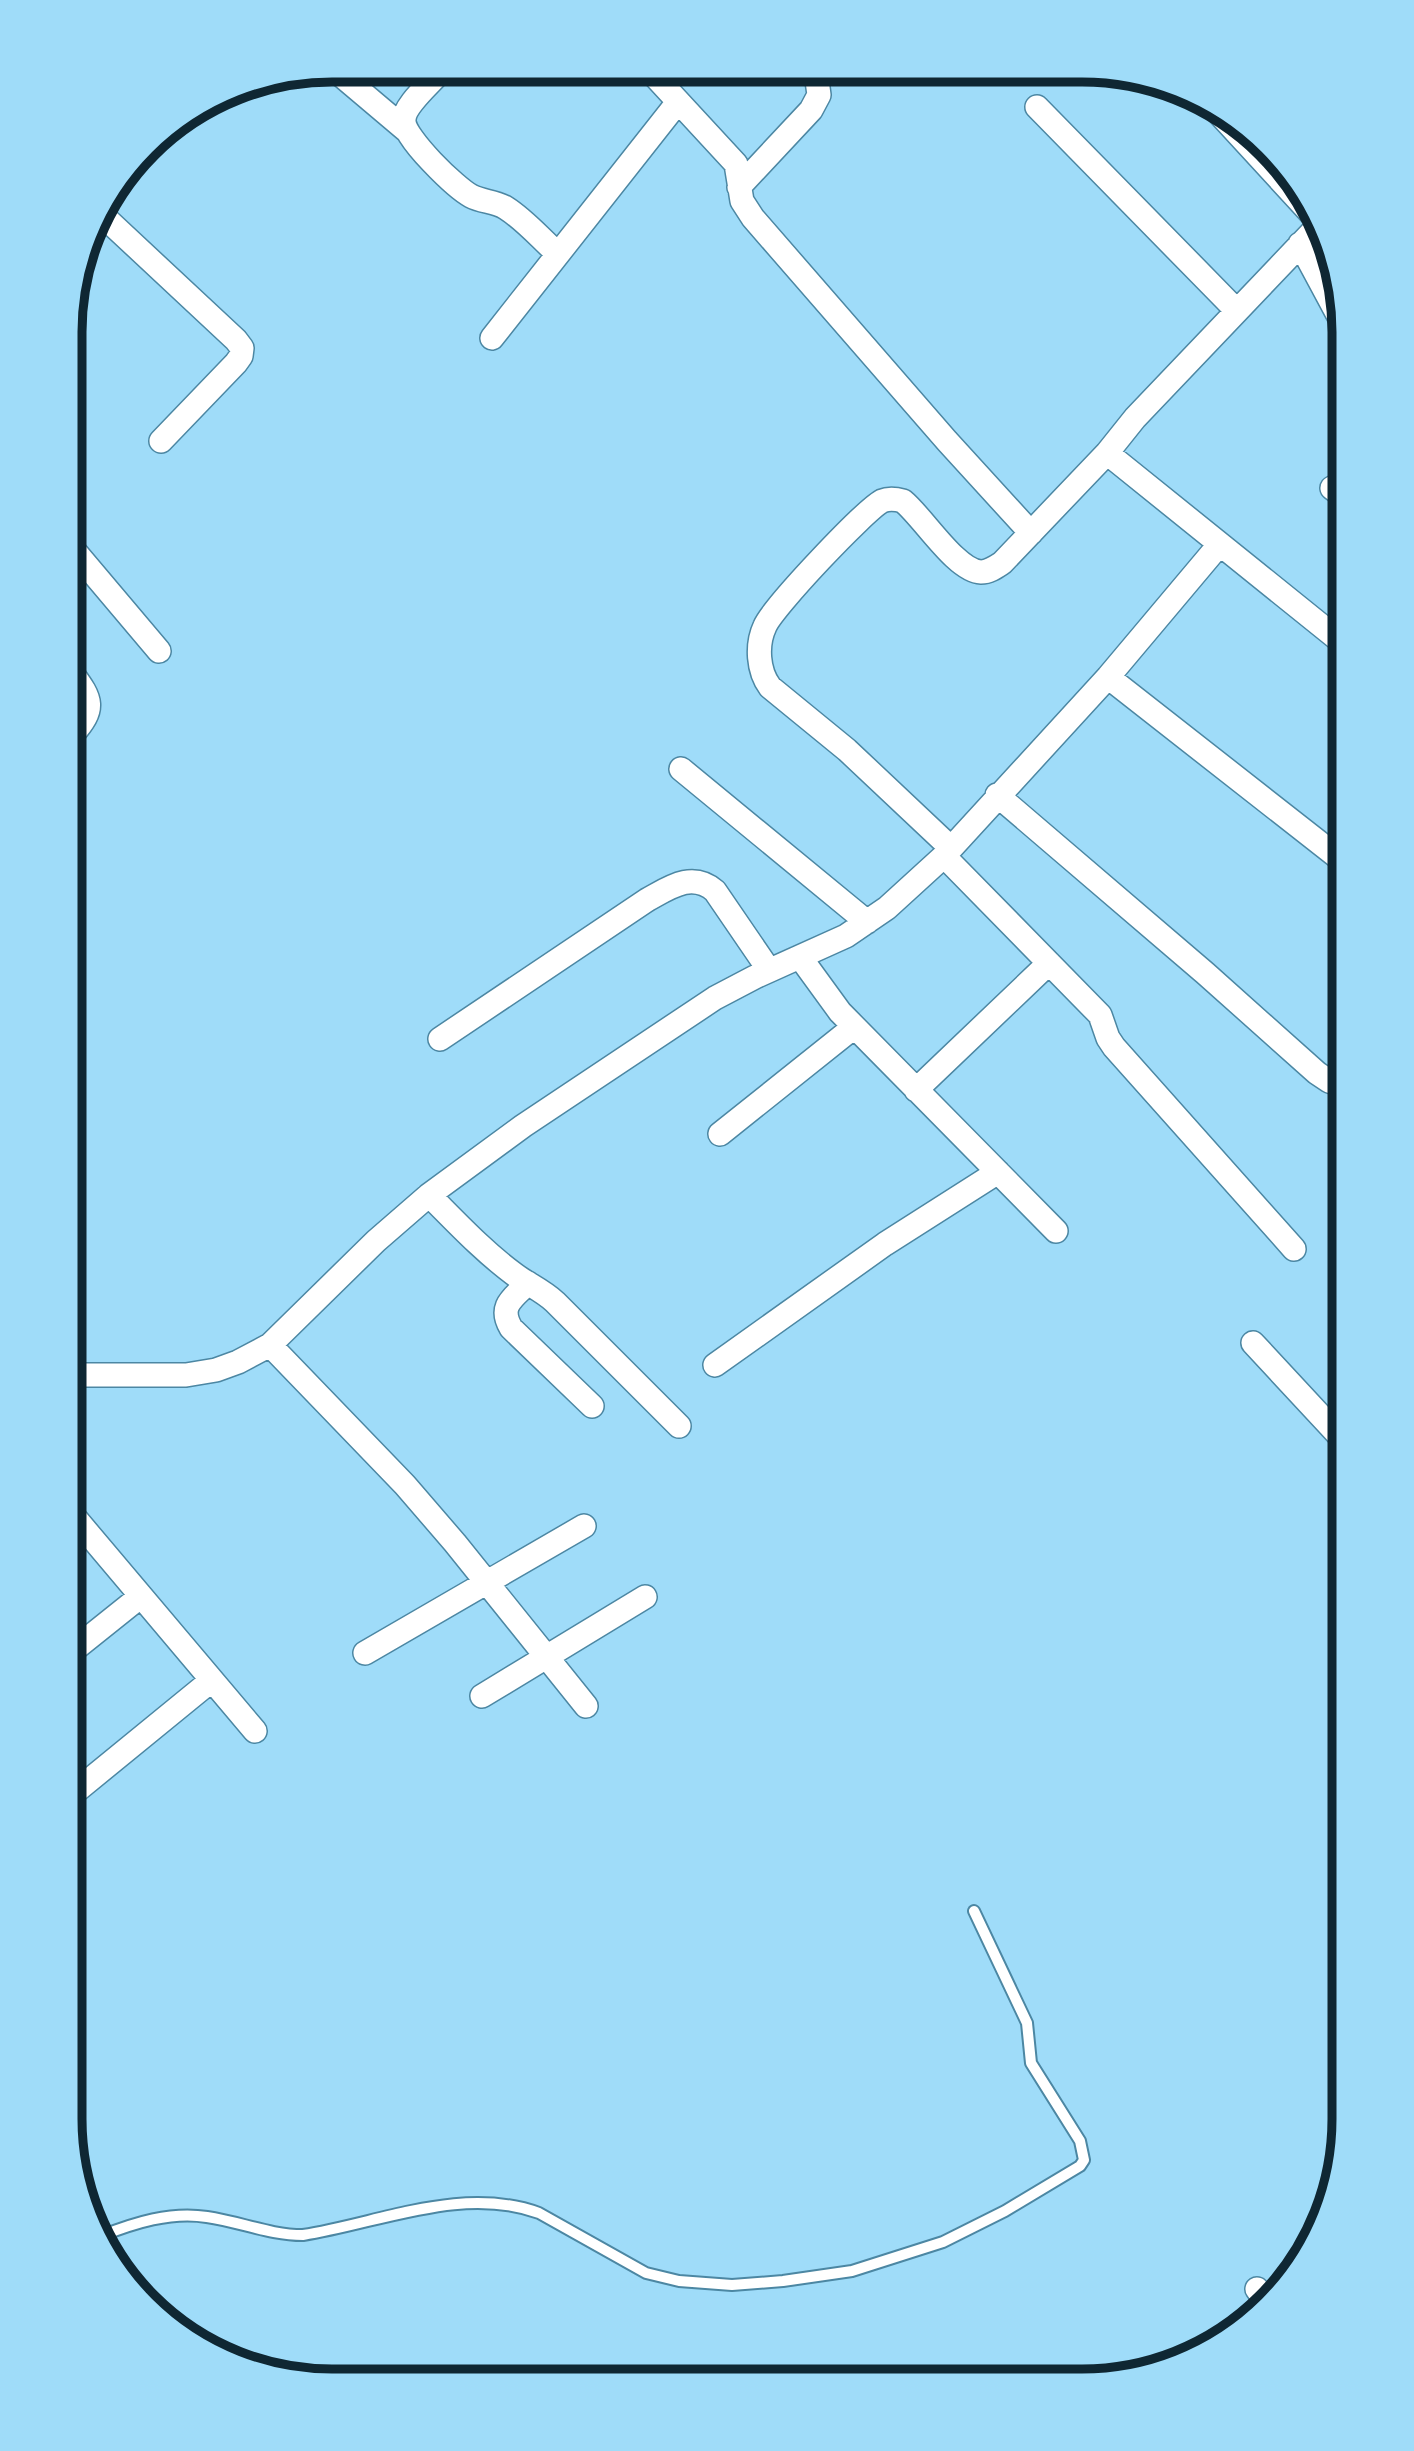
<svg xmlns="http://www.w3.org/2000/svg" width="1414" height="2451" font-family="Lato,sans-serif">
<style>
.lines{fill:none;stroke-linecap:round;stroke-linejoin:round}
.service-casing{stroke:#4c87a3;stroke-width:14}
.minor-casing{stroke:#4c87a3;stroke-width:26}
.service{stroke:#fff;stroke-width:10}
.minor{stroke:#fff;stroke-width:23}
.rim{fill:none;stroke:#0f2733;stroke-width:9}
</style>
<rect width="100%" height="100%" fill="#9fdcf9"/>
<g class="lines">
<g class="service-casing">
<path id="service" d="M101,2236C134,2223 171,2211 207,2217C241,2222 270,2235 303,2235C380,2223 462,2185 539,2213L646,2273L679,2281L732,2285L783,2281L852,2271L943,2242L1005,2211L1080,2166L1084,2160L1080,2141L1031,2063L1027,2023L974,1911"/>
</g>
<g class="minor-casing">
<path id="minor" d="M335,70L406,130
M441,71C431,83 403,106 404,121C404,138 456,188 471,196C482,202 495,201 506,208C525,220 541,239 558,254
M651,72L736,164L742,201L753,218L947,441L1031,533
M1037,107L1237,311
M1214,108L1316,219
M739,187L811,110L819,95L816,73
M100,213L236,340L242,348L241,356L236,363L161,441
M1300,244L1343,324
M492,338L678,102
M1107,453L1344,644
M1332,488L1344,497
M72,548L159,651
M1108,677L1344,862
M72,735C96,708 92,700 72,673
M681,769L867,922
M997,795L1205,973L1317,1073L1329,1081L1344,1086
M951,848L847,750L770,687C758,671 756,645 765,626C773,607 864,511 882,501C889,498 896,499 903,501C923,517 956,571 981,572C989,572 996,567 1002,563L1107,453L1135,418L1319,225
M944,856L1100,1015L1108,1038L1114,1047L1294,1249
M800,957L840,1012L1056,1231
M440,1039L647,900C669,888 692,871 715,891L769,970
M916,1090L1049,963
M720,1134L854,1027
M429,1195C456,1222 483,1251 514,1274C527,1284 542,1290 555,1302L679,1426
M528,1283C513,1298 498,1306 511,1328L592,1406
M1253,1343L1344,1441
M270,1345L405,1485L455,1543L586,1706
M715,1365L885,1244L998,1172
M71,1375H186L216,1370L238,1362L270,1345L376,1241L429,1195L523,1126L715,998L755,977L846,936L887,908L944,856L1108,677L1219,545
M71,1513L255,1731
M71,1652L141,1596
M365,1653L584,1526
M482,1696L645,1597
M70,1796L212,1680
M1257,2289L1266,2302"/>
</g>
<use href="#service" class="service"/>
<use href="#minor" class="minor"/>
</g>
<path d="M0 0H1414V2451H0ZM332 82H1082A250 250 0 0 1 1332 332V2119A250 250 0 0 1 1082 2369H332A250 250 0 0 1 82 2119V332A250 250 0 0 1 332 82Z" fill="#9fdcf9" fill-rule="evenodd"/>
<path class="rim" d="M332 82H1082A250 250 0 0 1 1332 332V2119A250 250 0 0 1 1082 2369H332A250 250 0 0 1 82 2119V332A250 250 0 0 1 332 82Z"/>
</svg>
